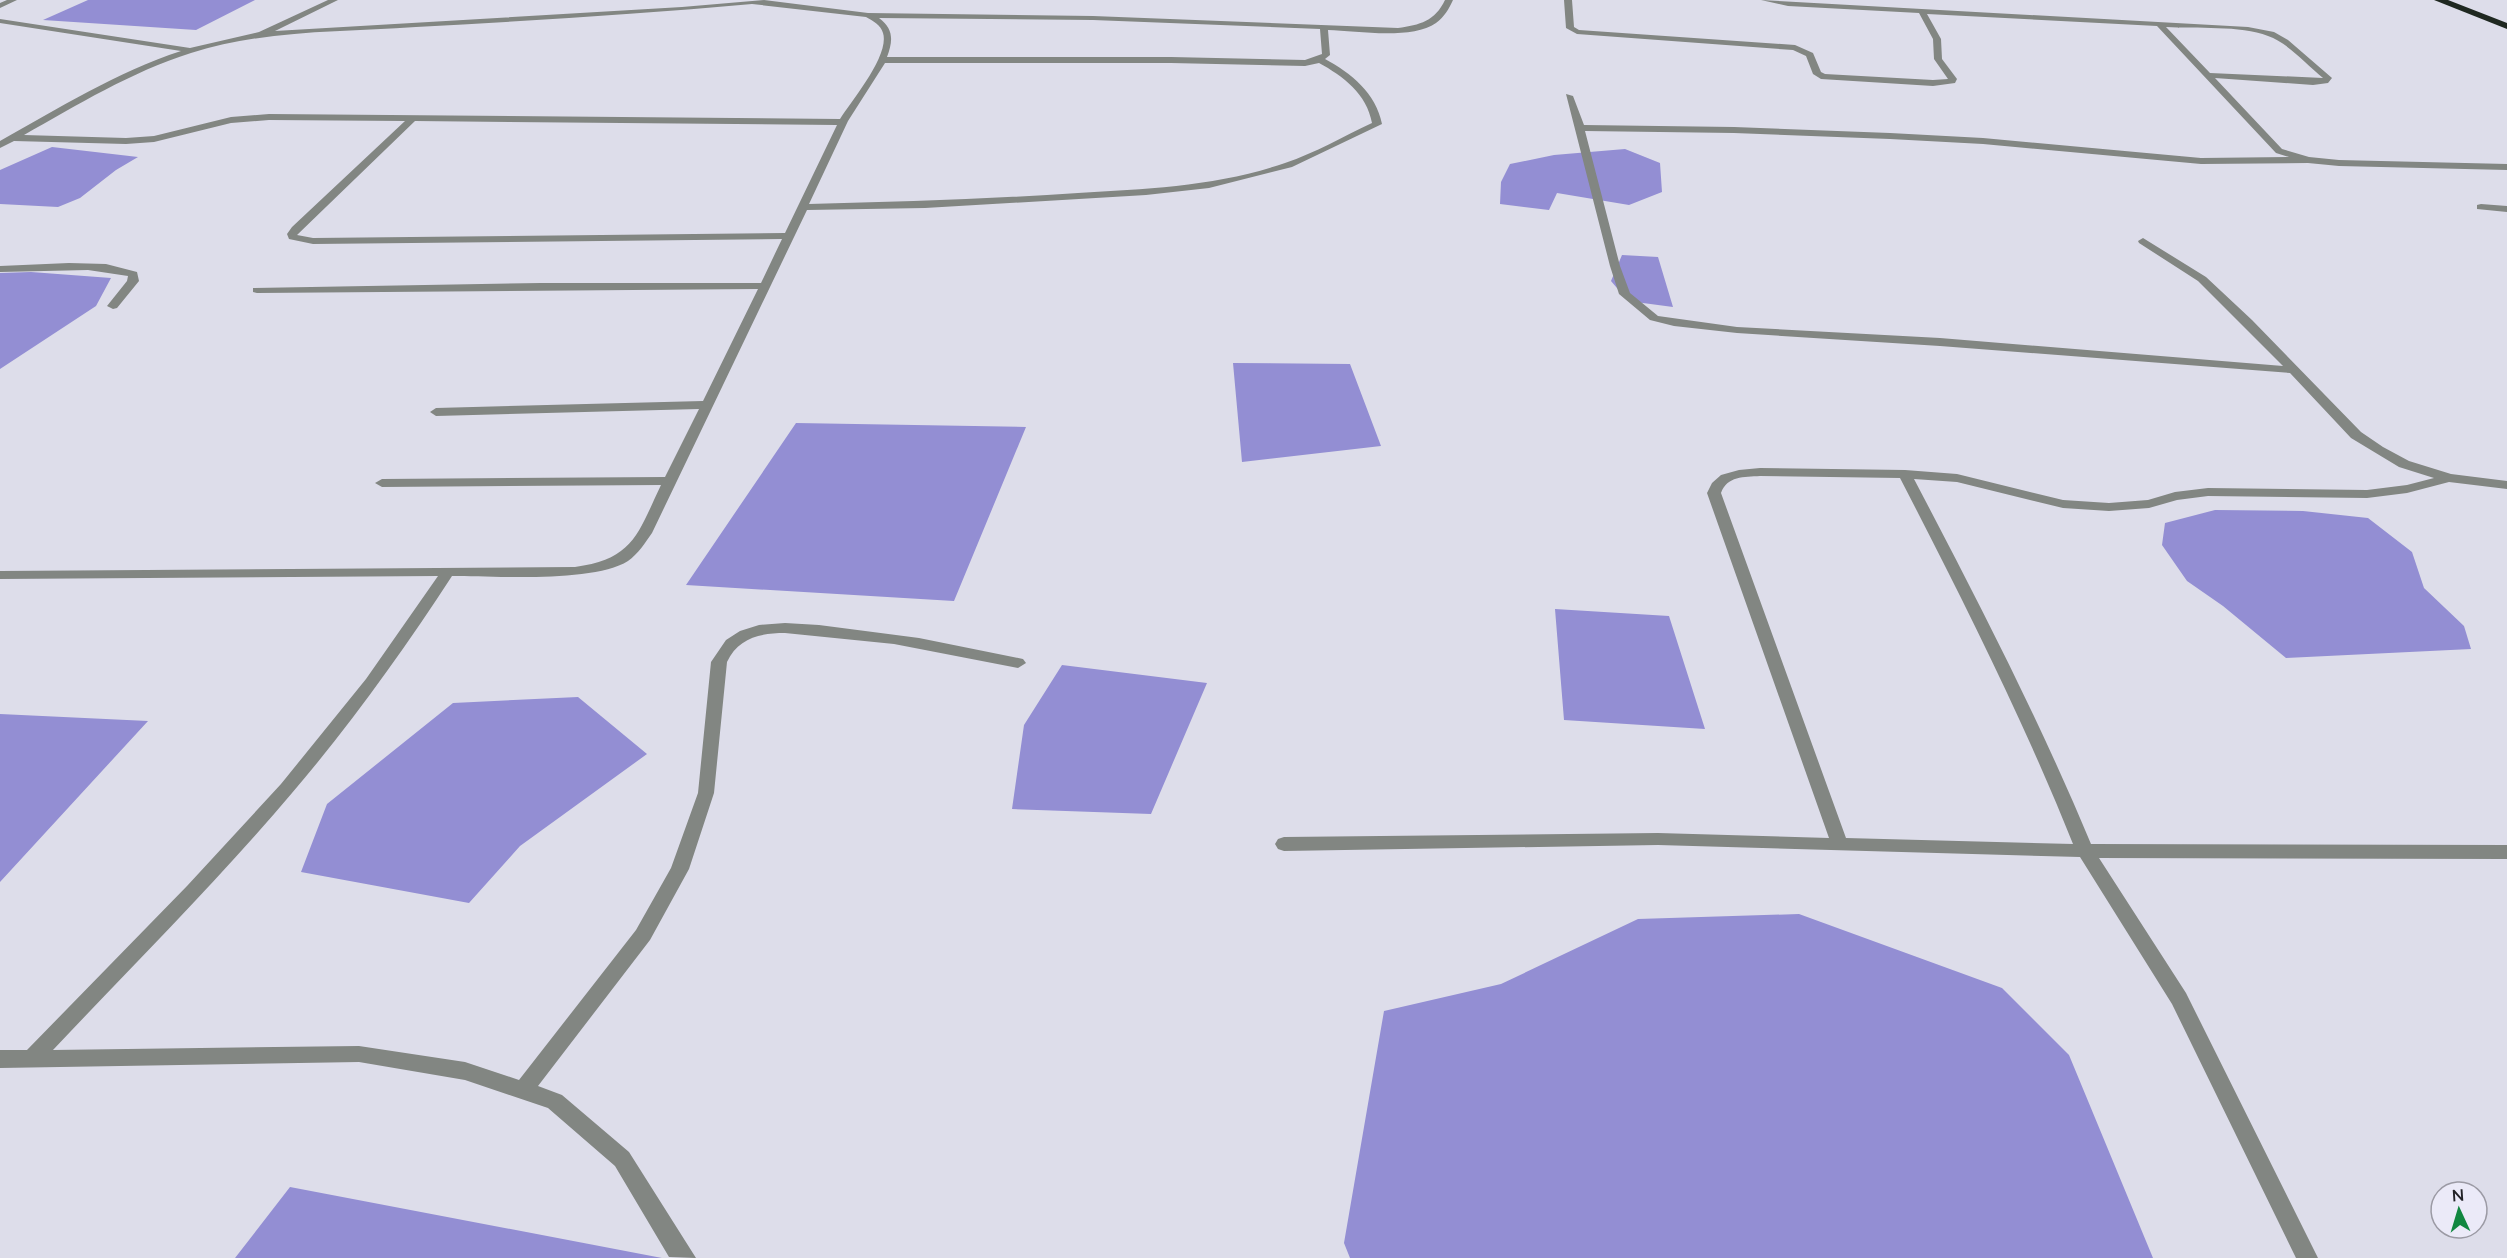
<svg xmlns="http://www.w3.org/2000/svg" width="2507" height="1258" font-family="Lato,sans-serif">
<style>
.water{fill:#938ed3}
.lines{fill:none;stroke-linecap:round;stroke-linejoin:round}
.minor{fill:#828682;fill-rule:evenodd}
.highway{fill:#1f2821;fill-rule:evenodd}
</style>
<rect width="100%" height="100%" fill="#ddddea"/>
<path class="water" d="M88,0H255L196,30L43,20Z
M52,147L138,157L116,170L80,198L58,207L0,204V170Z
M1625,149L1660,163L1662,192L1629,205L1557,193L1549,210L1500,204L1501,182L1510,164L1554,155Z
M1622,255L1658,257L1673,307L1628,301L1611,281Z
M31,272L111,278L96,306L0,369V273Z
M1233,363L1350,364L1381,446L1242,462Z
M796,423L1026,427L954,601L686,585Z
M2215,510L2303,511L2368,518L2412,552L2424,588L2464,626L2471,649L2286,658L2223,606L2187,581L2162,545L2165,523Z
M1555,609L1669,616L1705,729L1564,720Z
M1062,665L1207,683L1151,814L1012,809L1024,725Z
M578,697L647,754L520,846L469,903L301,872L327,804L453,703Z
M0,714L148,721L0,882Z
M1799,914L2002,988L2069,1055L2153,1258H1350L1344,1243L1384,1011L1501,984L1638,919Z
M290,1187L662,1258H235Z"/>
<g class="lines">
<path class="minor" d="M7,0H17L0,8V3Z
M328,0H338L275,31L682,7L764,0L868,13L1093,16L1398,28C1420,25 1435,21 1445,0H1453C1449,9 1444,17 1436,23C1412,40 1357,31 1328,30L1330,55L1325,59C1351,73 1376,93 1382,124L1292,167L1209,188L1146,195L925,208L807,210L652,533C645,543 638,554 628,561C593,583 495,576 452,576C403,651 351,724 292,793C217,882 133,965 53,1050L359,1046L465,1062L519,1080L636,930L671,868L698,793L711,662L726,640L740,631L759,625L785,623L819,625L919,638L1023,659L1026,663L1018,668L894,644L785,633C760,633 738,638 727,662L714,793L689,869L650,940L538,1086L562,1095L629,1152L696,1258L669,1257L615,1166L548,1108L465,1080L359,1062L0,1068V1050H27L187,886L281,784L366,679L438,576L0,579V571L575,567C634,559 638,533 661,485L382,487L375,483L382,479L665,477L699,409L436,416L430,412L436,408L703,401L758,289L257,293L253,292V288L541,283H761L782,239L313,244L289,239L287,234L292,227L405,121L269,120L231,123L154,142L126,144L14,141L0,148V141C59,108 117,72 181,51L0,23V19L190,48L259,32ZM752,4L866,17C873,21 881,25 883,33C890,55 852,100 840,119L269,114L231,117L154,136L126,138L24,135C77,105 131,72 191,53C263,30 341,32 416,27C528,21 640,14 752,4ZM879,18L1093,20L1320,29L1322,54L1305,60L1171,57H887C893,41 894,29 879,18ZM885,63H1171L1305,66L1319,63C1343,76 1367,94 1372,123C1344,136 1315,153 1285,163C1219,186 1148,189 1078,193C989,199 899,202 809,204L848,121ZM415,121L837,125L785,233L313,238L297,235Z
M1564,0H1572L1574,27L1579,30L1795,45L1813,53L1821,72L1825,74L1933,80L1948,79L1934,59L1933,39L1919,13L1788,6L1761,0L2248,27L2274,32L2288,40L2332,78L2328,83L2313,85L2215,78L2282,149L2309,157L2339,160L2507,164V170L2339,166L2308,163L2201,164L1983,144L1890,139L1734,133L1585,131L1620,266L1630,293L1658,316L1737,327L1940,338L2283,366L2198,281L2139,243L2138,241L2143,238L2206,277L2252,320L2361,432L2383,447L2409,461L2451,474L2507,481V489L2449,482L2407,493L2367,498L2208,496L2177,500L2149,508L2109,511L2063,508L1957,482L1914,479C1977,599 2039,719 2091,844L2507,845V859L2099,858L2186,993L2318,1258H2296L2172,1004L2080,857L1658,845L1284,851L1278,849L1275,844L1278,839L1284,837L1658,833L1829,838L1707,493L1712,483L1721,475L1739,470L1760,468L1905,470L1957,474L2063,500L2109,503L2148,500L2175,492L2208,488L2367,490L2407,485L2434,478L2399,467L2351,438L2290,373L1940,346L1737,333L1674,326L1650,320L1619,294L1610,266L1566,94L1573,96L1584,125L1734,127L1890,133L1983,138L2201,158L2289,157L2276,153L2157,26L1927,14L1941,39L1942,59L1957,79L1955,83L1933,86L1821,79L1813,74L1806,56L1793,50L1577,34L1566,28ZM2166,27C2196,29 2240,25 2268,36C2288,43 2306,64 2323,78L2210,73ZM1760,476L1900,478C1962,598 2023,719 2073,844L1846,838L1721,493C1727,476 1744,477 1760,476Z
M2481,204L2507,206V212L2477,209V205Z
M69,263L106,264L137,272L139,281L117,308L113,309L107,306L127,281L128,276L88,270L0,272V266Z"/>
<path class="highway" d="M2434,0H2448L2507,23V29Z"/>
</g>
<g transform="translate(2459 1210) rotate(356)"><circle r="28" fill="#ebeaf8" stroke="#9b9aa4" stroke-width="1.5"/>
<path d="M0-4.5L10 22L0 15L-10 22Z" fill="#118740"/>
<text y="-9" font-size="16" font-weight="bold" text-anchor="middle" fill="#222227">N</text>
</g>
</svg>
